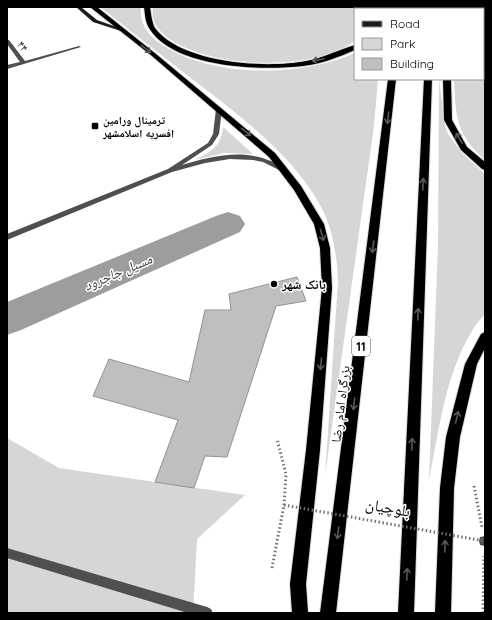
<svg xmlns="http://www.w3.org/2000/svg" width="492" height="620" font-family="Quicksand,'Noto Naskh Arabic',sans-serif">
<style>
.green{fill:#d6d6d6}
.lines{fill:none;stroke-linecap:round;stroke-linejoin:round}
.river{fill:#9d9d9d;fill-rule:evenodd}
.building{fill:#bfbfbf;stroke:#939393}
.trunk-casing{stroke:#dbdbdb;stroke-width:2}
.path{stroke:#717171;stroke-width:3;stroke-dasharray:1.5 2.5;stroke-linecap:butt}
.service{fill:#4f4f4f;fill-rule:evenodd}
.minor{fill:#4f4f4f;fill-rule:evenodd}
.secondary{fill:#1c1c1c;fill-rule:evenodd}
.trunk{fill:#000;fill-rule:evenodd}
.path-bridge{stroke:#717171;stroke-width:3;stroke-dasharray:1.5 2.5;stroke-linecap:butt}
.oneway{stroke:#595959}
.poi-dot{fill:#000;stroke:#fff;stroke-width:1.5}
.labels{text-anchor:middle;dominant-baseline:central;stroke-width:3;stroke-linejoin:round;paint-order:stroke}
.far-street-label{font-size:11px;fill:#000;stroke:#fff}
.far-poi-label{font-size:11px;font-weight:bold;fill:#000;stroke:#fff;text-anchor:start}
.shield{fill:#fff;stroke:#4c4c4c;stroke-width:1}
.shield-label{font-size:12px;font-weight:bold;fill:#000}
.poi-label{font-size:13px;font-weight:bold;fill:#000;stroke:#fff;text-anchor:start}
.street-label{font-size:13px;fill:#000;stroke:#fff}
.water-label{font-size:14px;font-style:italic;fill:#3e3e3e;stroke:#fff}
.near-street-label{font-size:16px;fill:#000;stroke:#fff}
</style>
<rect width="100%" height="100%" fill="#fff"/>
<path class="green" d="M100,7H141C139,26 150,37 164,46C214,78 302,77 355,53V79H378L374,126L325,476L338,281C337,256 333,229 321,207C290,149 225,105 174,65C149,46 125,26 100,7Z
M153,7H374V9H355V41C341,50 326,56 310,59C290,62 269,64 249,62C221,61 146,46 153,7Z
M452,7H485V160C455,133 456,116 454,79H483V9H452Z
M439,79L445,126L448,134L462,153L485,174V314C481,319 475,325 472,331C445,375 439,431 429,480L438,245Z
M223,127L253,154L224,153L195,160C210,152 222,146 223,127Z
M7,438L59,468L245,495L197,539L193,613H7Z"/>
<g class="lines">
<path class="river" d="M228,212L240,216L245,224L240,232L21,330L7,335V302L216,216Z"/>
</g>
<path class="building" d="M297,277L306,301L276,306L227,457L205,456L194,488L155,482L178,420L93,396L109,359L189,382L205,310H231L229,294Z"/>
<g class="lines">
<g class="trunk-casing">
<path id="trunk" d="M90,7H97L156,54L275,153L301,186L324,224L330,248L332,288L320,450L306,584L308,613H292L290,584L306,450L322,288L320,248L314,224L294,190L269,157L152,56Z
M144,7H150C151,13 152,23 155,28C181,63 265,69 306,61C323,58 338,50 355,45V50C339,57 321,64 303,66C261,71 173,68 149,28C145,22 145,13 144,7Z
M381,7H387L386,9H380Z
M392,7H398V9H392Z
M431,7H437L439,9H433Z
M388,79H396L336,613H320Z
M424,79H432L414,613H398Z
M443,79H451L452,120L467,147L485,162V170L482,169L461,150L444,120Z
M485,332V348L477,364L460,437L454,488L451,613H435L440,488L446,437L465,364L481,334Z"/>
</g>
<path class="path" d="M474,486L482,527
M272,568L284,505L286,474L277,439
M483,613L484,556"/>
<path class="service" d="M219,107L222,109L219,134L212,145L182,165C210,157 239,149 268,160C274,162 281,166 287,170V172H283L263,162L253,160L230,159L205,163L172,172L7,240V234L168,169L208,143L213,134L216,109Z
M7,548L207,607L211,609L213,613H188L7,558Z"/>
<path class="minor" d="M7,40H9L25,61L79,46L81,47L7,69V65L20,62L7,44Z
M485,536V546L480,545L479,541L480,537Z"/>
<path class="secondary" d="M76,7H81L97,20L125,30L121,31L93,22Z"/>
<use href="#trunk" class="trunk"/>
<path class="path-bridge" d="M284,505L484,541"/>
</g>
<defs><path id="oneway-shaft" d="M-6 0H5M1.5-3L5.5 0L1.5 3" fill="none" stroke-width="1.6" stroke-linecap="round" stroke-linejoin="round"/></defs>
<g class="oneway">
<use href="#oneway-shaft" transform="translate(146 49) rotate(39)"/>
<use href="#oneway-shaft" transform="translate(318 60) rotate(168)"/>
<use href="#oneway-shaft" transform="translate(388 118) rotate(96)"/>
<use href="#oneway-shaft" transform="translate(246 132) rotate(39)"/>
<use href="#oneway-shaft" transform="translate(459 138) rotate(-121)"/>
<use href="#oneway-shaft" transform="translate(423 184) rotate(-88)"/>
<use href="#oneway-shaft" transform="translate(322 235) rotate(74)"/>
<use href="#oneway-shaft" transform="translate(373 247) rotate(97)"/>
<use href="#oneway-shaft" transform="translate(418 314) rotate(-88)"/>
<use href="#oneway-shaft" transform="translate(321 364) rotate(95)"/>
<use href="#oneway-shaft" transform="translate(354 404) rotate(97)"/>
<use href="#oneway-shaft" transform="translate(457 417) rotate(-77)"/>
<use href="#oneway-shaft" transform="translate(412 444) rotate(-88)"/>
<use href="#oneway-shaft" transform="translate(338 533) rotate(97)"/>
<use href="#oneway-shaft" transform="translate(445 546) rotate(-88)"/>
<use href="#oneway-shaft" transform="translate(407 574) rotate(-88)"/>
</g>
<g class="poi-dot">
<rect x="91" y="122" width="8" height="8" rx="2"/>
<circle cx="274" cy="284" r="4"/>
</g>
<g class="labels">
<g class="far-street-label">
<text transform="translate(23 46) rotate(53)">۴۴</text>
</g>
<g class="far-poi-label">
<text x="103" y="120">ترمینال ورامین<tspan x="103" dy="13">افسریه اسلامشهر</tspan></text>
</g>
<rect class="shield" x="352" y="336" width="18" height="20" rx="3"/>
<g class="shield-label">
<text x="361" y="346">11</text>
</g>
<g class="poi-label">
<text x="282" y="284">بانک شهر</text>
</g>
<g class="street-label">
<text transform="translate(340 404) rotate(-83)">بزرگراه امام رضا</text>
</g>
<g class="water-label">
<text transform="translate(118 272) rotate(-23)">مسیل جاجرود</text>
</g>
<g class="near-street-label">
<text transform="translate(388 507) rotate(10)">بلوچیان</text>
</g>
</g>
<rect width="492" height="620" fill="none" stroke="#000000" stroke-width="16"/>
<rect x="354" y="8" width="130" height="72" fill="#ffffff" stroke="#999999"/>
<rect x="362" y="21" width="20" height="6" fill="#1c1c1c" stroke="#999999"/>
<text x="390" y="28" font-size="12" fill="#000000">Road</text>
<rect x="362" y="38" width="20" height="12" fill="#d6d6d6" stroke="#999999"/>
<text x="390" y="48" font-size="12" fill="#000000">Park</text>
<rect x="362" y="58" width="20" height="12" fill="#bfbfbf" stroke="#999999"/>
<text x="390" y="68" font-size="12" fill="#000000">Building</text>
</svg>
